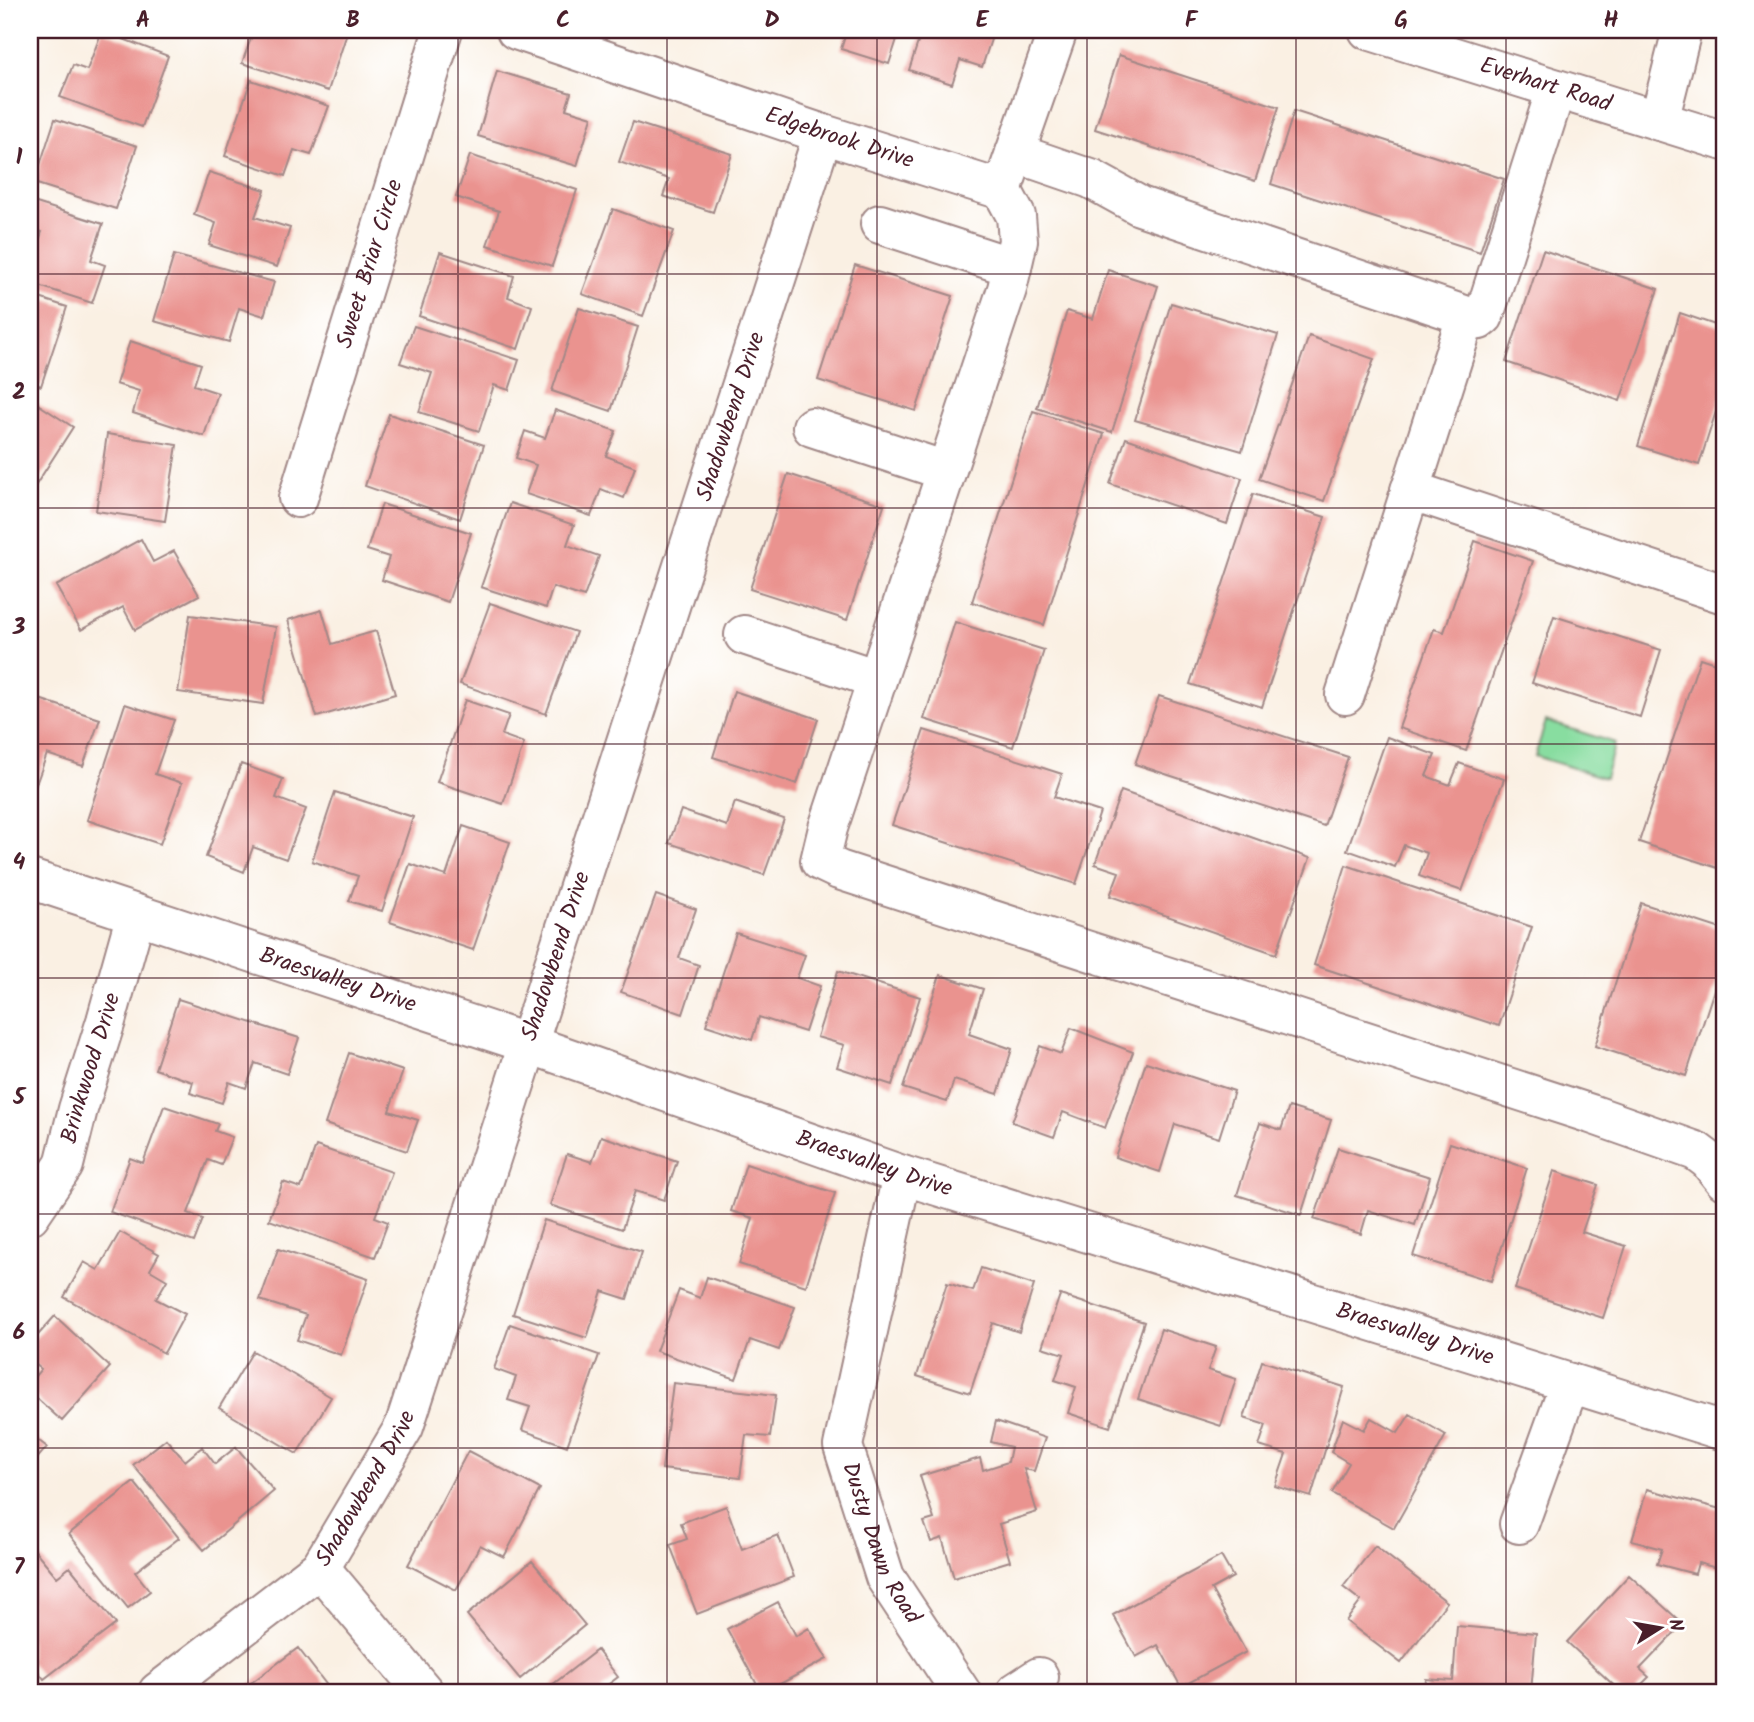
<svg xmlns="http://www.w3.org/2000/svg" width="1754" height="1722" font-family="Kalam,sans-serif">
<style>
.green{fill:#88dda0;stroke:#697e66;stroke-width:2}
.building{fill:#ea938f}
.lines{fill:none;stroke-linecap:round;stroke-linejoin:round}
.minor-casing{stroke:#a28887;stroke-width:42}
.major-casing{stroke:#a28887;stroke-width:42}
.minor{stroke:#fff;stroke-width:38}
.major{stroke:#fff;stroke-width:38}
.grid{fill:none;stroke:#4a1f2b;stroke-width:2;stroke-opacity:0.55}
.labels{text-anchor:middle;dominant-baseline:central;stroke-width:5;stroke-linejoin:round;paint-order:stroke}
.street-label{font-size:23px;fill:#4a1f2b;stroke:#fff}
.neatline{fill:none;stroke:#4a1f2b;stroke-width:2.5}
.grid-label{font-size:23px;text-anchor:middle;font-weight:bold;fill:#4a1f2b}
</style>
<rect width="100%" height="100%" fill="#fff"/>
<filter id="ink" filterUnits="userSpaceOnUse"><feTurbulence type="fractalNoise" baseFrequency=".0143" numOctaves="2"/><feDisplacementMap in="SourceGraphic" scale="14" xChannelSelector="R" yChannelSelector="G"/><feConvolveMatrix kernelMatrix="1 2 1 2 8 2 1 2 1" color-interpolation-filters="sRGB"/></filter>
<filter id="wash" filterUnits="userSpaceOnUse"><feTurbulence type="fractalNoise" baseFrequency=".00686" numOctaves="4" result="noise"/><feDisplacementMap in="SourceGraphic" scale="28" xChannelSelector="R" yChannelSelector="G"/><feGaussianBlur stdDeviation="1.57" result="paint"/><feColorMatrix in="noise" values="0 0 0 0 0 0 0 0 0 0 0 0 0 0 0 0 0 1.4 0 .05"/><feComposite in="paint" operator="in"/></filter>
<g filter="url(#wash)">
<rect width="100%" height="100%" fill="#faf0e3"/>
<path class="green" d="M1546,721L1615,743L1605,778L1535,756Z"/>
<g id="blocks">
<path class="building" d="M254,30H348L328,91L242,63Z
M847,30H900L889,64L841,49Z
M922,30H994L982,67L960,60L952,84L909,70Z
M102,31L168,56L142,127L60,97L73,65L87,70Z
M1119,55L1279,107L1255,181L1095,129Z
M497,71L571,93L566,109L592,117L577,166L478,136Z
M251,80L329,106L311,155L294,150L285,176L225,156Z
M1294,111L1504,179L1480,252L1271,184Z
M55,119L137,146L116,209L34,183Z
M633,122L732,154L713,212L663,196L669,179L619,162Z
M470,155L577,190L552,266L487,245L499,211L456,197Z
M209,172L265,190L255,217L290,228L277,267L209,245L216,223L194,215Z
M30,201L103,224L91,260L105,265L92,303L30,283V268L42,232L30,228Z
M613,209L674,231L643,316L582,294Z
M1543,250L1658,289L1620,401L1506,362Z
M440,252L514,276L508,297L532,306L518,349L419,316Z
M174,255L274,282L264,316L239,308L229,342L154,321Z
M855,265L953,296L916,411L818,380Z
M1108,270L1158,286L1112,432L1037,408L1067,311L1093,319Z
M30,295L67,307L41,386L30,382Z
M1171,303L1278,335L1242,451L1135,420Z
M579,308L638,327L611,411L552,391Z
M1680,313L1724,328V386L1699,465L1638,446Z
M414,326L519,360L509,390L494,385L479,431L419,412L432,373L400,363Z
M1309,336L1374,359L1324,501L1259,479Z
M130,341L201,364L194,385L218,393L204,436L133,413L139,391L116,384Z
M30,399L73,427L30,494Z
M555,410L616,431L606,456L635,467L624,498L601,489L591,516L526,494L536,465L516,458L525,431L545,438Z
M1033,411L1104,434L1044,625L972,602Z
M389,414L484,445L460,519L365,486Z
M107,434L177,445L165,521L96,511Z
M1126,438L1242,478L1227,524L1110,484Z
M788,474L884,505L847,620L750,589Z
M1253,494L1325,517L1262,707L1190,684Z
M510,503L574,525L567,545L599,556L584,597L553,587L546,608L481,587Z
M382,504L471,533L448,602L382,580L389,557L367,550Z
M141,539L153,562L174,551L199,595L135,630L123,607L81,630L56,586Z
M1475,541L1533,561L1466,751L1399,728L1434,629L1444,632Z
M490,603L576,632L546,714L460,684Z
M322,610L332,644L376,631L395,694L317,717L288,620Z
M190,615L276,627L263,704L178,692Z
M1554,616L1661,650L1640,717L1532,683Z
M955,622L1044,650L1013,747L924,719Z
M1700,658L1724,666V870L1639,842Z
M734,691L818,719L797,784L713,757Z
M30,696L100,719L83,766L47,754L30,801Z
M1159,696L1348,757L1324,826L1135,764Z
M465,700L509,715L502,735L524,743L503,804L437,782Z
M125,704L174,720L155,774L182,783L160,844L87,820Z
M924,730L1062,774L1054,797L1100,812L1076,884L892,825Z
M1387,737L1435,755L1426,776L1450,785L1459,763L1504,779L1462,891L1419,876L1427,853L1404,845L1395,867L1347,850Z
M241,764L283,779L276,798L306,809L286,859L253,847L244,872L206,857Z
M1121,791L1310,858L1276,954L1110,896L1119,872L1095,864Z
M335,792L413,817L382,911L349,901L358,876L312,861Z
M735,802L784,819L764,875L669,843L681,810L727,826Z
M463,826L510,842L473,950L390,922L410,864L446,876Z
M1346,865L1532,927L1499,1026L1314,965Z
M656,895L696,909L679,958L699,965L683,1014L621,992Z
M1641,903L1724,930V959L1686,1076L1595,1046Z
M736,933L805,955L797,978L820,986L805,1032L759,1017L752,1040L706,1025Z
M838,971L920,997L892,1085L837,1067L844,1045L817,1037Z
M940,975L983,989L969,1034L1012,1049L998,1094L954,1080L947,1102L903,1088Z
M178,999L299,1038L287,1074L255,1063L246,1088L229,1082L222,1103L190,1093L193,1082L155,1069Z
M1071,1028L1133,1052L1105,1128L1063,1112L1054,1137L1012,1122L1040,1046L1061,1054Z
M349,1053L403,1071L389,1111L418,1120L407,1151L325,1124Z
M1146,1062L1234,1091L1219,1138L1175,1124L1160,1172L1115,1157Z
M164,1106L218,1124L215,1131L232,1137L221,1165L208,1160L188,1213L203,1219L194,1242L110,1212L130,1158L143,1163Z
M1289,1107L1331,1120L1301,1215L1237,1195L1260,1123L1281,1130Z
M601,1136L677,1161L664,1200L635,1191L622,1229L550,1205L567,1154L592,1162Z
M1450,1143L1527,1168L1491,1281L1413,1256Z
M316,1146L392,1172L375,1217L388,1222L375,1257L269,1220L283,1182L301,1188Z
M1338,1148L1430,1177L1415,1225L1368,1210L1361,1234L1314,1219Z
M746,1164L835,1193L806,1286L739,1264L753,1218L731,1211Z
M1554,1171L1598,1185L1582,1232L1626,1246L1603,1318L1515,1289Z
M544,1220L642,1252L627,1299L602,1291L587,1338L513,1314Z
M120,1232L159,1254L150,1270L167,1280L156,1299L185,1314L164,1353L64,1297L84,1262L98,1270Z
M278,1249L368,1279L341,1355L297,1340L306,1315L260,1300Z
M981,1268L1034,1285L1019,1332L993,1323L970,1393L917,1376L947,1283L973,1291Z
M707,1277L795,1307L779,1350L750,1340L736,1379L656,1351L679,1290L700,1298Z
M1060,1295L1144,1322L1110,1427L1068,1413L1076,1387L1055,1380L1064,1354L1042,1347Z
M55,1316L110,1367L62,1421L30,1392V1382L41,1369L30,1360V1344Z
M510,1324L599,1355L567,1446L522,1430L530,1407L508,1400L516,1377L494,1369Z
M1161,1329L1216,1347L1208,1370L1236,1379L1221,1426L1138,1399Z
M253,1351L331,1397L297,1454L219,1408Z
M1262,1361L1344,1387L1311,1497L1275,1486L1286,1454L1259,1446L1266,1425L1244,1418Z
M673,1383L776,1395L770,1437L746,1435L740,1478L662,1469Z
M1410,1414L1446,1435L1394,1528L1332,1493L1349,1463L1331,1452L1343,1419L1364,1430L1371,1418L1398,1433Z
M996,1421L1045,1438L1034,1471L1024,1469L1037,1512L999,1524L1010,1561L954,1578L942,1538L931,1542L924,1522L934,1519L920,1476L980,1458L983,1470L1008,1462L1011,1447L991,1442Z
M30,1434L47,1447L30,1467Z
M166,1439L185,1461L202,1447L215,1464L236,1447L274,1491L204,1550L133,1465Z
M468,1451L540,1489L504,1557L480,1545L456,1590L408,1565Z
M134,1482L179,1538L135,1572L150,1591L128,1608L69,1534Z
M1647,1489L1724,1510V1570L1698,1563L1695,1574L1657,1564L1662,1549L1632,1541Z
M726,1506L742,1549L778,1535L794,1577L697,1614L670,1545L687,1539L681,1523Z
M1375,1546L1447,1602L1401,1663L1346,1621L1361,1601L1343,1587Z
M32,1547L57,1577L70,1567L116,1624L44,1679L30,1661V1548Z
M1221,1556L1233,1577L1211,1589L1246,1652L1181,1687L1158,1645L1136,1657L1113,1615Z
M532,1561L585,1625L520,1679L467,1615Z
M1629,1575L1683,1624L1640,1669L1649,1677L1634,1692H1621L1567,1642Z
M778,1602L796,1636L809,1628L827,1659L765,1692H761L727,1629Z
M1457,1626L1536,1633L1531,1692H1425L1426,1679L1453,1681Z
M298,1648L332,1692H239Z
M597,1650L618,1677L601,1690L603,1692H543Z"/>
</g>
</g>
<g filter="url(#ink)">
<use href="#blocks" fill-opacity="0" stroke="#a28887" stroke-width="2"/>
<g class="lines">
<g class="minor-casing">
<g id="minor">
<path id="s1" d="M516,30L823,134L1002,190L1058,30"/>
<path d="M1659,121L1682,30"/>
<path d="M1015,153L1091,179L1140,206L1479,320L1484,316L1556,89"/>
<path d="M1002,190L1016,216L1018,241L1007,289L828,828L820,861L839,870L1591,1114L1696,1151L1708,1160L1724,1180"/>
<path d="M880,224L1012,267"/>
<path d="M812,427L946,471"/>
<path d="M1410,490L1724,594"/>
<path id="s2" d="M298,498L443,30"/>
<path d="M744,635L877,679"/>
<path d="M1345,695L1466,317"/>
<path id="s3" d="M30,879L529,1044L902,1175L1724,1431"/>
<path id="s4" d="M902,1175L843,1446L885,1577L961,1692"/>
<path id="s5" d="M30,1215L64,1165L78,1109L106,1021L136,914"/>
<path d="M1519,1524L1570,1383"/>
<path d="M320,1568L424,1692"/>
<path id="s6" d="M158,1692L320,1568L404,1427L823,134"/>
<path d="M1016,1692L1039,1677"/>
</g>
</g>
<g class="major-casing">
<g id="major">
<path id="s7" d="M1368,30L1724,141"/>
</g>
</g>
<use href="#minor" class="minor"/>
<use href="#major" class="major"/>
</g>
</g>
<path class="grid" d="M248,30V1692M458,30V1692M667,30V1692M877,30V1692M1087,30V1692M1296,30V1692M1506,30V1692M30,274H1724M30,508H1724M30,744H1724M30,978H1724M30,1214H1724M30,1448H1724"/>
<g class="labels">
<g class="street-label">
<text stroke="none"><textPath href="#s7" startOffset="186">Everhart Road</textPath></text>
<text stroke="none"><textPath href="#s1" startOffset="341">Edgebrook Drive</textPath></text>
<text stroke="none"><textPath href="#s2" startOffset="245">Sweet Briar Circle</textPath></text>
<text stroke="none"><textPath href="#s6" startOffset="1430">Shadowbend Drive</textPath></text>
<text stroke="none"><textPath href="#s6" startOffset="863">Shadowbend Drive</textPath></text>
<text stroke="none"><textPath href="#s3" startOffset="324">Braesvalley Drive</textPath></text>
<text stroke="none"><textPath href="#s5" startOffset="161">Brinkwood Drive</textPath></text>
<text stroke="none"><textPath href="#s3" startOffset="891">Braesvalley Drive</textPath></text>
<text stroke="none"><textPath href="#s3" startOffset="1458">Braesvalley Drive</textPath></text>
<text stroke="none"><textPath href="#s6" startOffset="296">Shadowbend Drive</textPath></text>
<text stroke="none"><textPath href="#s4" startOffset="382">Dusty Dawn Road</textPath></text>
</g>
</g>
<rect width="1754" height="1722" fill="none" stroke="#fff" stroke-width="77"/>
<g transform="translate(1660 1628) rotate(79)" stroke="#ffffff" stroke-width="5" paint-order="stroke">
<path d="M0-5L12 26L0 18L-12 26Z" fill="#4a1f2b"/>
<text y="-10" font-size="19" font-weight="bold" text-anchor="middle" fill="#4a1f2b">N</text>
</g>
<rect x="38" y="38" width="1678" height="1646" class="neatline"/>
<g class="grid-label">
<text x="143" y="27">A</text>
<text x="353" y="27">B</text>
<text x="563" y="27">C</text>
<text x="772" y="27">D</text>
<text x="982" y="27">E</text>
<text x="1191" y="27">F</text>
<text x="1401" y="27">G</text>
<text x="1611" y="27">H</text>
<text x="19" y="164">1</text>
<text x="19" y="399">2</text>
<text x="19" y="634">3</text>
<text x="19" y="869">4</text>
<text x="19" y="1104">5</text>
<text x="19" y="1339">6</text>
<text x="19" y="1574">7</text>
</g>
</svg>
